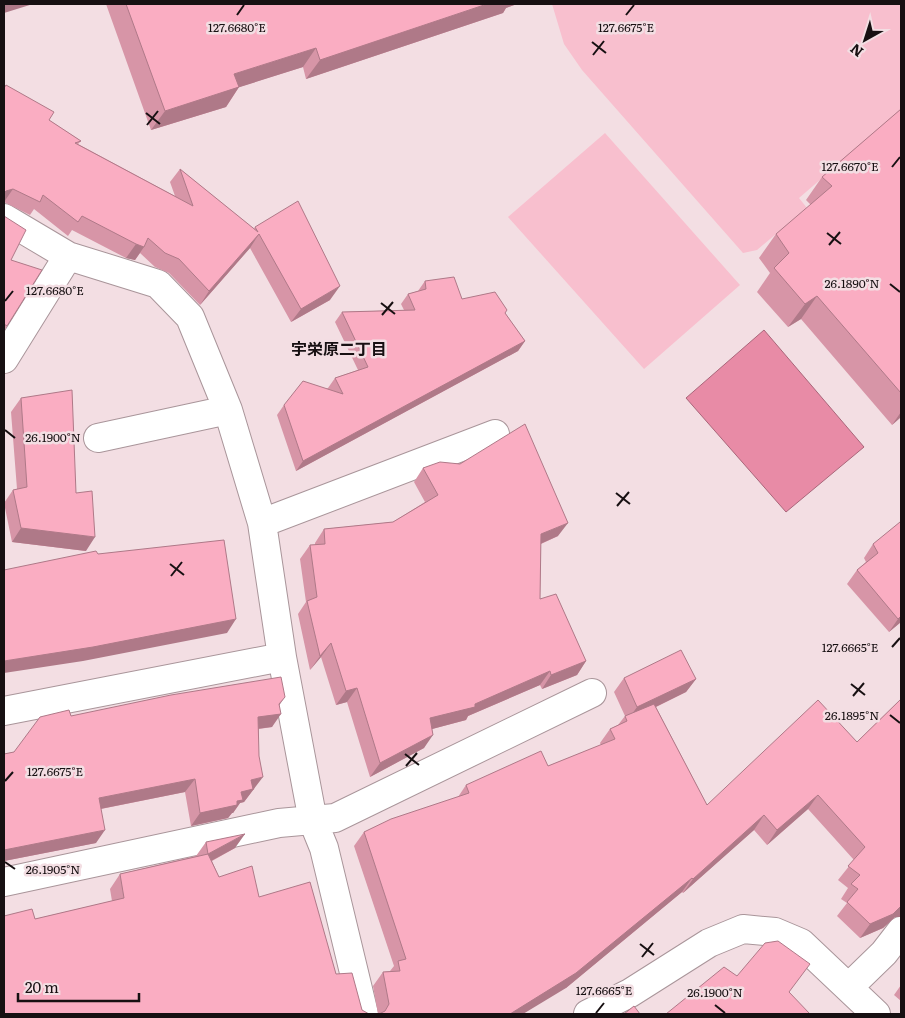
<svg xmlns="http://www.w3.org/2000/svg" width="905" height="1018" font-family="Literata,'Noto Sans JP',serif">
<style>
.green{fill:#f8bfce}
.water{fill:#e88ba6;stroke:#a9667a}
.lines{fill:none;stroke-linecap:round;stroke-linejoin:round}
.street-casing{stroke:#a9959a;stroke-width:30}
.street{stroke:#fff;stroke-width:28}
.wall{fill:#d795a7}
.shaded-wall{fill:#af7988}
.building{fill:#faadc2;stroke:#af7988}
.ticks{fill:none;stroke:#171012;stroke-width:2}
.labels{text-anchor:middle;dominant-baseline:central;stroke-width:5;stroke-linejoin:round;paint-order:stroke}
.neighbourhood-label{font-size:16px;font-weight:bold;fill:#171012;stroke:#f3dee3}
.ticks-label{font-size:12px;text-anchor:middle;fill:#171012;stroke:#f3dee3;stroke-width:5;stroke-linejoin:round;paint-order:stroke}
</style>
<rect width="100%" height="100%" fill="#f3dee3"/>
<path class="green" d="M552,4H901V110L799,198L807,208L757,250L743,253L582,70L564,44Z
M605,133L740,285L644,369L508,217Z"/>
<path class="water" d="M764,330L864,447L786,512L686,398Z"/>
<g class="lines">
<g class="street-casing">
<path id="street" d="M4,218L68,256L158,284L190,317L228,410L262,523L282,657L313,821L324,848L364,1014
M4,359L68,256
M98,438L228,410
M262,523L495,434
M4,711L282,657
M4,882L279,823L335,818L592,693
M849,987L884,953L901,931
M588,1014L630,993L709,943L743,929L775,932L801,943L876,1014"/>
</g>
<use href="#street" class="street"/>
</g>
<path class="wall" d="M106,4H517L506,8L503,13L306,79L303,67L239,87L226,107L151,130Z
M4,87L49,120L81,141L78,144L175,196L170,182L180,169L254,229L255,227L330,300L291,322L250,248L200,305L169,273L155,267L140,253L135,260L126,258L72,230L68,236L34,209L30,215L4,202Z
M901,109V417L892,425L801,319L788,327L757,292L770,273L759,258L776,234L811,205L806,200L822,177Z
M4,216L11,260L7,326L4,331Z
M425,281L462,299L505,313L525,341L518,351L296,471L277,415L284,405L328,388L335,378L358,370L335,322L342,312L404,310L401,304L408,294L418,291Z
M21,398L76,493L86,551L12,542L4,503L13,490L17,489L11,412Z
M423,468L558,536L541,544L540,599L586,661L577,675L542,689L540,685L468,716L466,720L432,729L424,748L370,777L347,702L336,705L321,657L310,670L298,614L306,602L300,559L310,545H315V543L324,529L393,522L425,502L414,482Z
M901,523V622L889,632L847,584L857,570L866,562L864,558L873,544Z
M624,678L696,679L686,692L656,707L707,805L857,742L901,699V917H895L883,928L860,938L837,916L847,903L841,899L848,888L838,880L854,860L808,809L767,845L754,830L683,893L682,892L566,988L378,1014L373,986L383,972L390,971L394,966L354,846L364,832L458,797L466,785L548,766L601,745L600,743L610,729L618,725L625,716L614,692Z
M280,706L272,727L259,729L254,790H253L244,802L240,803L233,813H232L228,818L191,826L185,792L101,809L96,843L4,861V754L14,752L71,716Z
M206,842L235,848L212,861L219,877L259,897L336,974L362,1010L35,919L112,901L110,889L120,874L196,856Z
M901,985V1001L894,995Z"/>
<path class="shaded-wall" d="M4,4H33L4,13Z
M487,4H517L506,8L503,13L306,79L320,60Z
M316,48L303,67L221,93L234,74Z
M239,87L226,107L151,130L165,111Z
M13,189L4,202V193L6,191Z
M259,234L250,248L200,305L209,291Z
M136,244L144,247L135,260L126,258Z
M340,286L330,300L291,322L301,309Z
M817,296L801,319L788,327L805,304Z
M525,341L518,351L296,471L303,461Z
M901,412V417L892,425Z
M568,523L558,536L531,548L541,534Z
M21,528L95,537L86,551L12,542Z
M901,616V622L889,632L898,619Z
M236,619L227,633L83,661L4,673V661Z
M331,643L321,657L310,670L320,656Z
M586,661L577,675L542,689L551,675Z
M550,671L540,685L468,716L466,720L421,732L430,718L475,704Z
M696,679L686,692L627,721L637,707Z
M357,688L347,702L336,705L346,691Z
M285,697L276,710L281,714L272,727L249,730L258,717L279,704Z
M433,735L424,748L370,777L380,763Z
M263,777L244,802L240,803L233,813H232L228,818L191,826L200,813L241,792L251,780Z
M195,779L185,792L90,811L99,798Z
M818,795L808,809L767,845L777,830Z
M764,815L754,830L683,893L693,879Z
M105,830L96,843L4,861V850Z
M245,834L235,848L198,868L208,854Z
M692,878L682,892L566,988L523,1014H510Z
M901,906V917H895L883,928L860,938L870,924Z"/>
<path class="building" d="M126,4H487L320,60L316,48L234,74L239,87L165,111Z
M6,85L54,112L49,120L81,141L75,143L193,206L180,169L258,232L255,227L298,201L340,286L301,309L259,234L209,291L179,259L165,253L148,238L144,247L136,244L82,216L78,222L43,195L40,202L13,189L6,191L4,193V88Z
M901,109V393L817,296L805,304L774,268L789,253L776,234L832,186L822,177Z
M4,216L26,230L11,260L42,270L7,326L4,324Z
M454,277L462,299L495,292L507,310L505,313L525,341L303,461L284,405L303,381L343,394L335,378L368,367L342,312L415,310L408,294L426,289L425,281Z
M72,390L76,493L92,491L95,537L21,528L13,490L27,487L21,398Z
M525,424L568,523L541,534L540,599L556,594L586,661L551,675L550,671L475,704V707L430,718L433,735L380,763L357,688L346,691L331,643L320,656L307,601L317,597L310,545L325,544L324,529L393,522L438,495L423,468L440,462L460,464Z
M900,522L901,523V616L898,619L857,570L878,553L873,544Z
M224,540L236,619L93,647L4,661V570L96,551L98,554Z
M681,650L696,679L637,707L624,678Z
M281,677L285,697L279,704L281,714L258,717L259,756L263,777L251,780L253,789L241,792L243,800L237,801V805L200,813L195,779L99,798L105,830L4,850V754L14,752L40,717L69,710L71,716L171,695Z
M901,699V906L893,914L870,924L847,902L858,889L851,884L860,875L848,866L865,847L818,795L777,830L764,815L693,879L692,878L576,973L510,1014H379L385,1011L389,1004L383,972L400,971L398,961L406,959L364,832L391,819L469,793L466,785L541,751L548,766L615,739L610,729L627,721L625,716L654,704L707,805L818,700L857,742Z
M245,834L208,854L219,877L252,866L259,897L310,882L336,974L352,973L362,1010L369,1014H4V916L32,909L35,919L124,898L120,874L208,854L206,842Z
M778,941L810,964L789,992L810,1014H666L724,967L737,976L765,943Z
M634,1006L640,1014H624Z"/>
<path class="ticks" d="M237,15L244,5M626,15L634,5M592,42L606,53M593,55L604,41M146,113L160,124M147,125L158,111M892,167L900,157M827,233L841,244M829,245L840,232M890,284L900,292M5,301L13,291M381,303L395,314M382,315L393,302M5,430L15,438M616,493L630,504M617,506L629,492M170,564L184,575M171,576L182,562M892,647L900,638M851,684L865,695M853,696L864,683M890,715L900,723M405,754L419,765M406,766L417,753M5,781L13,772M5,862L15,869M640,944L654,955M642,957L653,943M715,1005L725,1013M596,1013L604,1003"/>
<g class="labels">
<g class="neighbourhood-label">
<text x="339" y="348">宇栄原二丁目</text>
</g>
</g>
<g class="ticks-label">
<text x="237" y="32">127.6680°E</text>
<text x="626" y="32">127.6675°E</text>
<text x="850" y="171">127.6670°E</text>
<text x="852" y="288">26.1890°N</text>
<text x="55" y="295">127.6680°E</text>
<text x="53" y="442">26.1900°N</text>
<text x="850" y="652">127.6665°E</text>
<text x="852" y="720">26.1895°N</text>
<text x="55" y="776">127.6675°E</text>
<text x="53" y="874">26.1905°N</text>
<text x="604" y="995">127.6665°E</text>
<text x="715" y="997">26.1900°N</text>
</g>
<rect width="905" height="1018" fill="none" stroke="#171012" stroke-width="10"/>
<g transform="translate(865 40) rotate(219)" stroke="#f3dee3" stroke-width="4" paint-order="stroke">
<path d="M0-4L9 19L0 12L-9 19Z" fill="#171012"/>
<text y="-8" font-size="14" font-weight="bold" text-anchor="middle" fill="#171012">N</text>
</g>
<path d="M18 993v8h121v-8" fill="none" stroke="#171012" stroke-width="2.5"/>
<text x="25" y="993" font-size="15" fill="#171012" stroke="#f3dee3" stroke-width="4" paint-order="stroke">20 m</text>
</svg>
